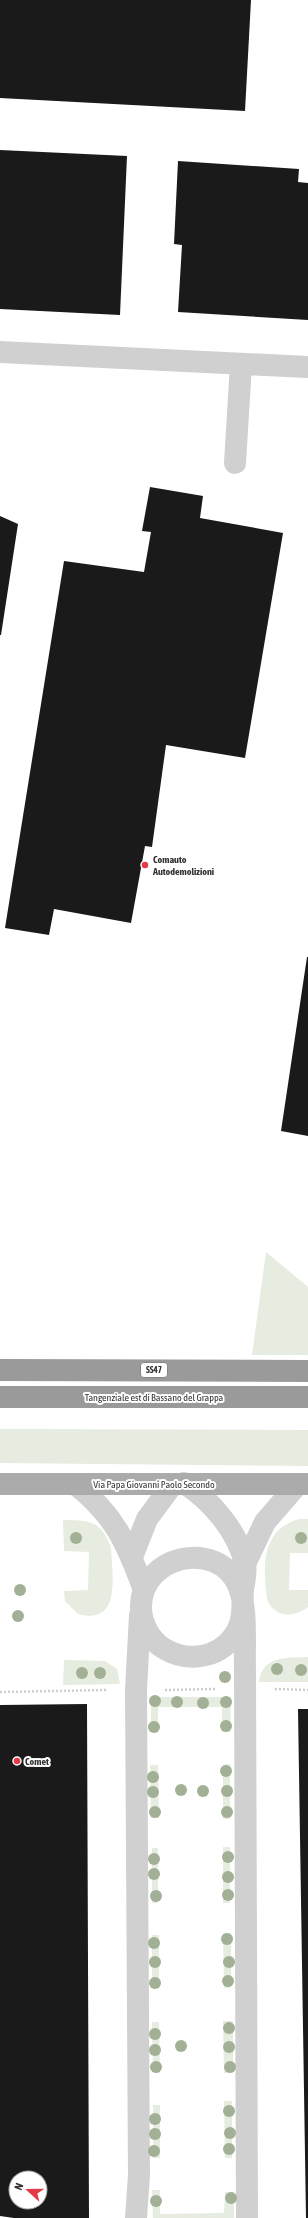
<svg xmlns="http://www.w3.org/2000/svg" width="308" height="2218" font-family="'Asap Condensed',sans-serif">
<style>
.green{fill:#e6ecdf}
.building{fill:#1a1a1a;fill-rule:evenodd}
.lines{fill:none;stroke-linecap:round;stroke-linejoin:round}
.path{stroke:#cdcdcd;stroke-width:2.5;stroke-dasharray:2 2;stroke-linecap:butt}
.minor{stroke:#d0d0d0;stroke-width:22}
.major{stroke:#ababab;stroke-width:22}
.highway{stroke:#9a9a9a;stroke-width:22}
.tree{fill:#a2b095}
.poi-dot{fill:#e63946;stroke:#fff;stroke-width:1.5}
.labels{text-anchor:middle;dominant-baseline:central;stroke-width:4;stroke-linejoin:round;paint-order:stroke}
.shield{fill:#fff;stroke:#707070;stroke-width:1}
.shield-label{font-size:9px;font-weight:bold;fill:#333}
.poi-label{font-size:10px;font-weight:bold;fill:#333;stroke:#fff;text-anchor:start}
.street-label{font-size:10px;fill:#333;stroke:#fff}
</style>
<rect width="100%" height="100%" fill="#fff"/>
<path class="green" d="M266,1252L308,1287V1355H252Z
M0,1429L308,1430V1466L0,1463Z
M299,1519H308V1553H290L289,1590H308V1607C294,1618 274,1618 267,1599C263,1566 261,1530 299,1519Z
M63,1520C89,1520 102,1521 111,1548C112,1575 122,1626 78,1614L65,1601L64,1591L88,1590L89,1552L64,1551Z
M308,1657V1682H259C262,1655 288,1658 308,1657Z
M64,1660L105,1661L117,1669L120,1684L63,1685Z
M151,1697H231L230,1732H222V1707H158V1732H151Z
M230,1764V1819H223V1765Z
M150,1765H158L159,1818H151Z
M223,1847H230V1903H223Z
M152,1848H158V1903H152Z
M223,1933H231V1988H224Z
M152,1935H159V1987H152Z
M223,2021H233V2073H224Z
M152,2022H159L160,2073H153Z
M224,2101H232V2158H225Z
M153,2105H160V2158H153Z
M152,2190H160V2214L224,2213L225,2192H234V2218H153Z"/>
<path class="building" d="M0,0H251L245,111L0,98Z
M0,150L127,156L120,315L0,309Z
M178,161L299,169L298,182L308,183V320L178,312L182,245L174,244Z
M150,487L203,496L200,518L283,533L245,758L166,745L152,847L145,846L131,923L54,909L49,935L5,928L64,561L144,572L151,532L142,531Z
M0,516L18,524L1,635H0Z
M307,957H308V1136L281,1131Z
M87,1704L89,2218H14L0,2216V1705ZM16,2178H40V2202H16Z
M298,1709H308V2218H306Z"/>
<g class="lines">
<path class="path" d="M275,1689L308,1690
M165,1690L216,1689
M0,1692L108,1690"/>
<path class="minor" d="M0,352L308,367
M235,463L241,364
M184,1483C212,1501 237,1531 245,1563C247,1571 244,1582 243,1590C242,1603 244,1617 238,1629C223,1658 189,1664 163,1648C150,1640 141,1623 141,1607C141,1556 216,1538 238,1585C248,1607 244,1648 245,1672L247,2218
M75,1484C115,1515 127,1544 144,1590
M132,1557L147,1519L173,1484
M245,1564L265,1522L298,1484
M136,2218L139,2175L136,1690L140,1615"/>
<path class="major" d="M0,1484H308"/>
<path class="highway" d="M0,1370L308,1371
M0,1397H308"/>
</g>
<g class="tree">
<circle cx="76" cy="1538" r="6"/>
<circle cx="301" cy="1538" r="6"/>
<circle cx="20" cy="1590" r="6"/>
<circle cx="18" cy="1616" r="6"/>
<circle cx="277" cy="1669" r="6"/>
<circle cx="301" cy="1670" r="6"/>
<circle cx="82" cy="1673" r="6"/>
<circle cx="100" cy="1673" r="6"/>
<circle cx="225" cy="1677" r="6"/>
<circle cx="155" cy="1701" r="6"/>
<circle cx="177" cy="1702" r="6"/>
<circle cx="226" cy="1702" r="6"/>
<circle cx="203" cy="1703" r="6"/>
<circle cx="226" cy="1726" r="6"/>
<circle cx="154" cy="1727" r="6"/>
<circle cx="226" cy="1771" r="6"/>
<circle cx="153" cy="1777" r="6"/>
<circle cx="181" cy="1790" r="6"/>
<circle cx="203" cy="1791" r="6"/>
<circle cx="227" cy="1791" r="6"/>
<circle cx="153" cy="1792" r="6"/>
<circle cx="155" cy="1812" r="6"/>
<circle cx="227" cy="1812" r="6"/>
<circle cx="228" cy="1857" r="6"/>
<circle cx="154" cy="1859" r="6"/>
<circle cx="154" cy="1874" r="6"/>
<circle cx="228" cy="1877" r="6"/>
<circle cx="228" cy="1895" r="6"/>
<circle cx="156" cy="1896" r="6"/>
<circle cx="227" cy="1939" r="6"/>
<circle cx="154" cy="1943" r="6"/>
<circle cx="155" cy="1962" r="6"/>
<circle cx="229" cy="1962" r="6"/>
<circle cx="228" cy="1981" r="6"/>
<circle cx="155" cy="1983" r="6"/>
<circle cx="229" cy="2028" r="6"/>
<circle cx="155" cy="2034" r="6"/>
<circle cx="181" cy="2046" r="6"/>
<circle cx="229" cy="2047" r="6"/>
<circle cx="155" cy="2050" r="6"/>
<circle cx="156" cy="2067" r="6"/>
<circle cx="230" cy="2067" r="6"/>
<circle cx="229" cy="2111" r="6"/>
<circle cx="155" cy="2119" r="6"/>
<circle cx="230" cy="2133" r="6"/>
<circle cx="155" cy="2134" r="6"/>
<circle cx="229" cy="2149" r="6"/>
<circle cx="154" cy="2151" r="6"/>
<circle cx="231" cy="2198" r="6"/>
<circle cx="156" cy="2201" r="6"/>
</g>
<g class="poi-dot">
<circle cx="145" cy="865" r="4"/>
<circle cx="17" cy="1761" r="4"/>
</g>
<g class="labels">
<rect class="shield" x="141" y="1363" width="26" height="14" rx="3"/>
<g class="shield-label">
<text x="154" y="1370">SS47</text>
</g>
<g class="poi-label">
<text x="153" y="859">Comauto<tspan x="153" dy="12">Autodemolizioni</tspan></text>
<text x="25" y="1761">Comet</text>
</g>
<g class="street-label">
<text x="154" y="1397">Tangenziale est di Bassano del Grappa</text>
<text x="154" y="1484">Via Papa Giovanni Paolo Secondo</text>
</g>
</g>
<g transform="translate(28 2190) rotate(291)"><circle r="19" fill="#ffffff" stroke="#adadad"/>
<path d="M0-3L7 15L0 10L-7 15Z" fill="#e63946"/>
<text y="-6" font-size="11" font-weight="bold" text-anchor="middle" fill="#333333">N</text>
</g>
</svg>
